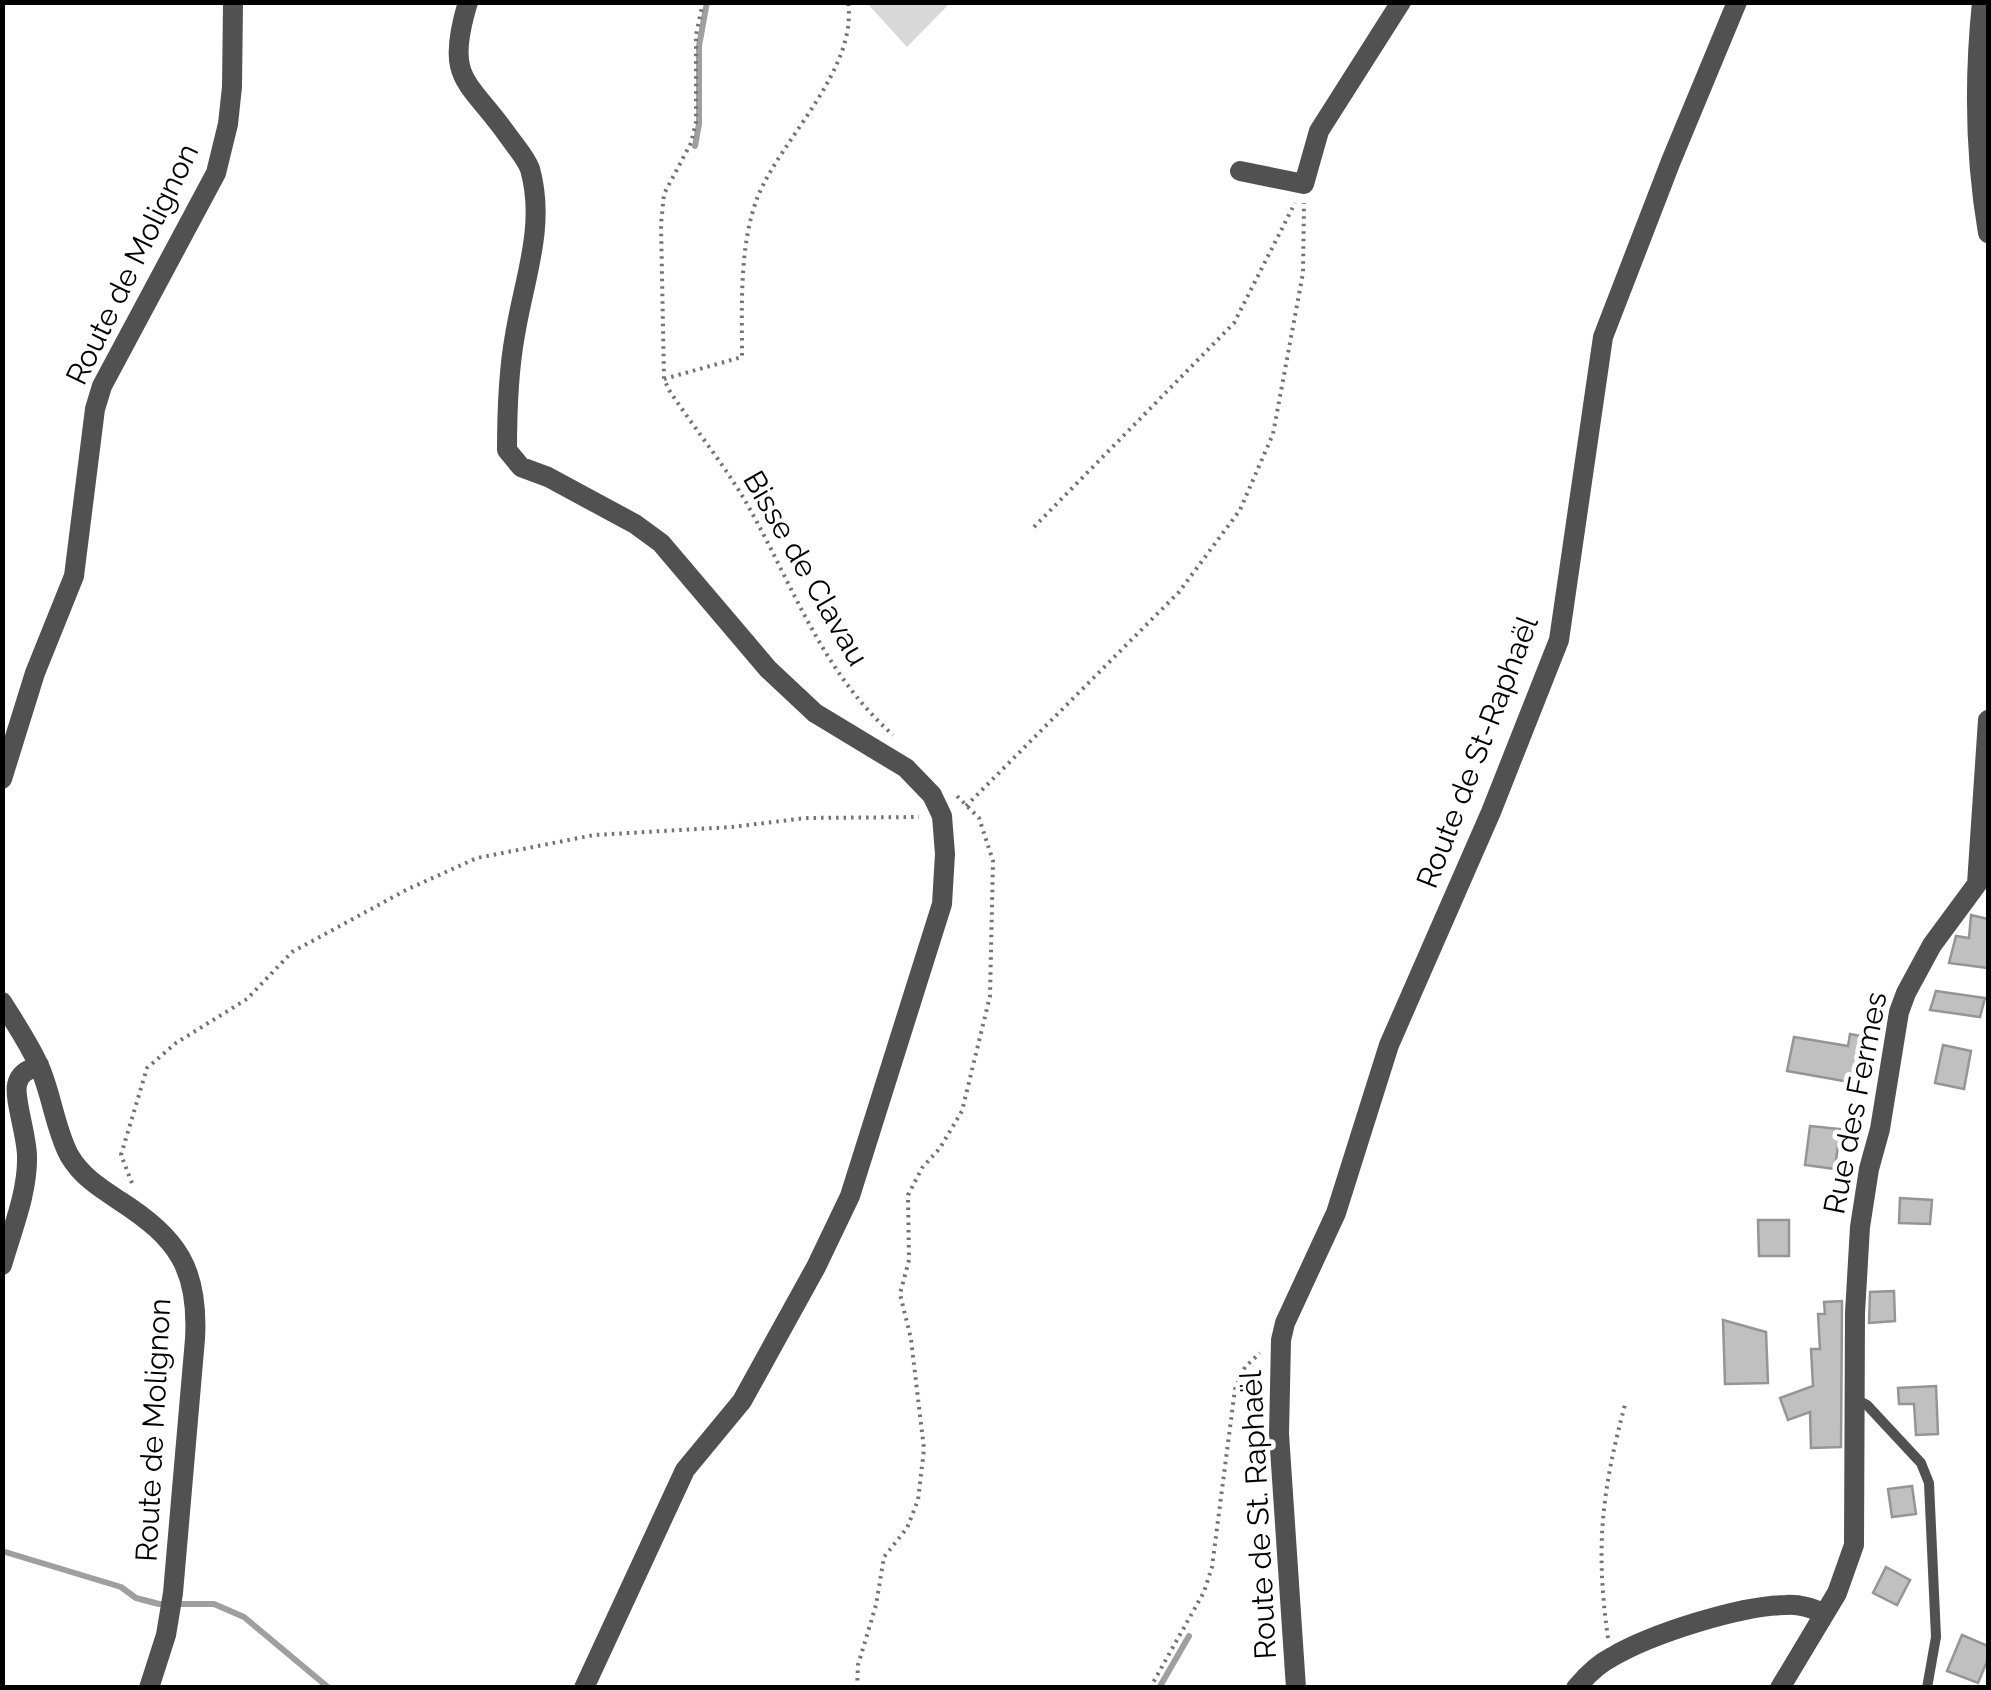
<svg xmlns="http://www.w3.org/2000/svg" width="1991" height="1690" font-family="Raleway,sans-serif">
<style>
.green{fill:#d8d8d8}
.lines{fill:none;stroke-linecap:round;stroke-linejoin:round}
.stream{stroke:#9f9f9f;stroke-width:6}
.building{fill:#c0c0c0;stroke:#959595;stroke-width:2.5}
.path{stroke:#737373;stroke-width:4;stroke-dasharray:2.5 5;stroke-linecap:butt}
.lane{stroke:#515151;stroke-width:10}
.street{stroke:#515151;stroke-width:20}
.labels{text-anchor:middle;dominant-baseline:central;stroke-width:9;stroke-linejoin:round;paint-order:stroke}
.street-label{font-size:30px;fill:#000;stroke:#fff}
</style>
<rect width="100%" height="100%" fill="#fff"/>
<path class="green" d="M867,3H950L907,47Z"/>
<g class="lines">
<path class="stream" d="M695,146L699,124V46L707,2
M2,1551L121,1587L136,1598L159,1604H214L244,1617L329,1688
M1159,1688L1189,1636"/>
</g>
<path class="building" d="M1971,915L1988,919V968L1949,963L1956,936L1969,938Z
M1936,991L1985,998L1980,1017L1930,1010Z
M1850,1034L1870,1038L1861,1084L1787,1071L1794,1037L1848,1046Z
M1943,1045L1971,1051L1964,1089L1935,1083Z
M1810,1126L1840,1129L1835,1169L1805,1165Z
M1900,1198L1932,1200L1930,1224L1899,1223Z
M1758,1220H1789V1256H1759Z
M1894,1291L1895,1321L1869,1323L1870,1292Z
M1842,1301L1841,1447L1811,1448L1810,1412L1788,1420L1780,1398L1813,1386L1811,1349H1820L1818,1314H1825L1824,1302Z
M1723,1320L1766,1332L1768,1383L1725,1384Z
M1936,1386L1938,1434L1916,1435L1914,1404H1899L1898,1388Z
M1912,1486L1916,1514L1892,1517L1888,1489Z
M1886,1567L1910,1580L1897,1605L1873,1593Z
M1962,1635L1988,1646V1659L1978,1683L1947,1671Z"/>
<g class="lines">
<path class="path" d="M703,2L696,35V122L691,143L664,194L661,224L664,379L669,390C694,428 724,464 747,504C793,585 821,671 893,735
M664,379L742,357C742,306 739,244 758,196C782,138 858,69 848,2
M1034,527L1234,323L1295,203
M966,806L1179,592L1240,510L1273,434L1303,273L1304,203
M132,1183L121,1155L147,1068L176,1043L247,999L292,952L408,889L477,858L594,835L732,827L806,818L919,817
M1608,1638C1595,1546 1602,1490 1626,1401
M857,1688L858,1665L876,1605L884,1557L907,1528L918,1500L924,1449L911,1339L900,1294L909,1260L908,1195L922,1168L940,1148L962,1111L990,996L993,861L979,818L954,793
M1150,1688L1204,1592L1212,1567L1235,1389L1245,1367L1260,1353"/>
<path class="lane" d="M1855,1399L1867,1405L1921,1463L1929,1483L1936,1637L1927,1688"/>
<path class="street" d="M468,2C444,81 468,79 509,137C516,147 526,158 530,169C546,226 524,279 515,335C508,373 507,411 507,450L521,467L548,477L635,524L661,543L768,669L815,713L906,768L932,795L942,816L945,854L942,904L850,1196L816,1267L742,1401L685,1470L584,1688
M1982,2C1974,80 1975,157 1988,233
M1240,171L1304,184L1319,131L1401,2
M2,779L35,673L74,576L95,409L102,386L216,173L228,124L232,87L233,2
M2,1002C15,1023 30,1045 40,1068C52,1096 55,1128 69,1155C81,1176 100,1188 120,1201C177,1238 199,1268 195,1339L173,1593L166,1635L149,1688
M2,1265C12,1230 28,1192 27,1156C27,1137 14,1098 17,1085C19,1073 28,1070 39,1065
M1296,1688L1279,1434L1281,1340L1285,1323L1336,1213L1389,1045L1491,812L1559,640L1603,337L1671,161L1737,2
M1576,1688C1586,1676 1598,1664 1612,1657C1651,1634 1741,1605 1786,1605C1800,1604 1811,1608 1824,1613
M1780,1688L1837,1593L1854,1545L1855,1313L1860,1227L1869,1169L1880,1129L1899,1012L1906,993L1932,945L1977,884L1988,720"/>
</g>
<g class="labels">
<g class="street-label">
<text transform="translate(132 264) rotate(-64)">Route de Molignon</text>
<text transform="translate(806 568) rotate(60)">Bisse de Clavau</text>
<text transform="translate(1477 752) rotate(-69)">Route de St-Raphaël</text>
<text transform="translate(1855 1103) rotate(-79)">Rue des Fermes</text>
<text transform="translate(153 1430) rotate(-87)">Route de Molignon</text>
<text transform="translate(1258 1515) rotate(-93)">Route de St. Raphaël</text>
</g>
</g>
<rect width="1991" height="1690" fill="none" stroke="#000000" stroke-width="10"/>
</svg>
